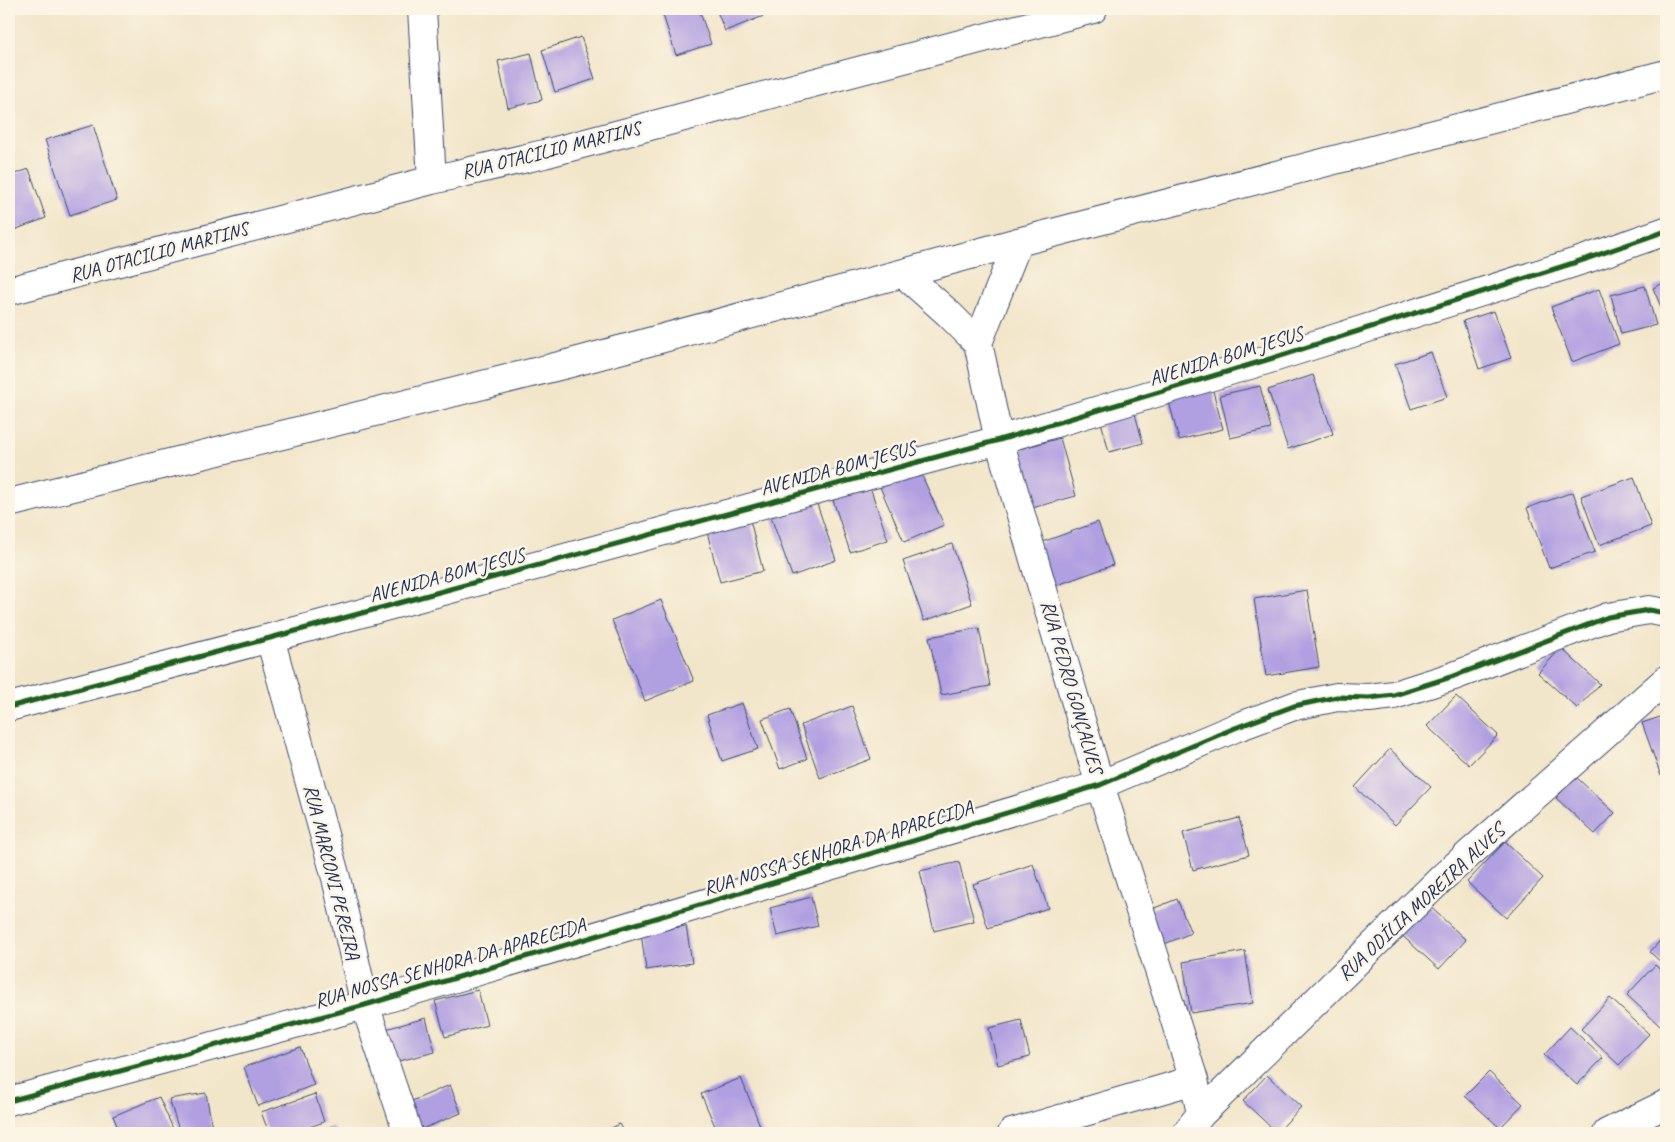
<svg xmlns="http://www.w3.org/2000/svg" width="1675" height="1142" font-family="Caveat,sans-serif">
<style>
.building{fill:#b09fe1}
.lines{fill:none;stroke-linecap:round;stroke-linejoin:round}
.minor-casing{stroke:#3b4a6e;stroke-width:30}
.trunk-casing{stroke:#3b4a6e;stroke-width:30}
.minor{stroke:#fff;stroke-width:28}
.trunk{stroke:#fff;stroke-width:28}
.cycleway-casing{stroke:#fcf5e5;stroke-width:8}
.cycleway{stroke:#1b5e20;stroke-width:5}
.labels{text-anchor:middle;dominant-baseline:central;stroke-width:5;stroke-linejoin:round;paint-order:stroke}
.street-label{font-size:20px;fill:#1b2f5e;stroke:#fcf5e5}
</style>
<rect width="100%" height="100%" fill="#fcf5e5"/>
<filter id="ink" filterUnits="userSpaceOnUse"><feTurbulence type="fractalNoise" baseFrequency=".02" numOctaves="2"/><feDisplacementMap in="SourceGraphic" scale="10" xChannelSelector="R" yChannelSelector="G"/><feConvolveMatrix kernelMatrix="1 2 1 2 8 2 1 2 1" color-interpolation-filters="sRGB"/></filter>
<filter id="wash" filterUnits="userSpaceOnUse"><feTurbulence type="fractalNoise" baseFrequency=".0096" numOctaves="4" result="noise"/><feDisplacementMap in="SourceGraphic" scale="20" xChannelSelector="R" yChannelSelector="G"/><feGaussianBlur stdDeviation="1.12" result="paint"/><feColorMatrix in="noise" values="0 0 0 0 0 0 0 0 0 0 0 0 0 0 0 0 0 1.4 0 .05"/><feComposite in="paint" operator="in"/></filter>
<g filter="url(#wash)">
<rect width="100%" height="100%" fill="#f2e6ca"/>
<g id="blocks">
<path class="building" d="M661,9H699L711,44L676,55Z
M716,9H767L769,14L725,31Z
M581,37L595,79L555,92L542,50Z
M531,53L542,100L508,108L498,61Z
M93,125L117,200L70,215L45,140Z
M29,169L46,218L14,230L9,215V176Z
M1666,282V319L1653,288Z
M1645,286L1656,325L1621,334L1611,295Z
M1599,289L1619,344L1572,362L1551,307Z
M1494,311L1511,358L1479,369L1463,321Z
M1431,352L1447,397L1411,409L1395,364Z
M1313,375L1333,434L1288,449L1268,390Z
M1260,386L1271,429L1230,438L1220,395Z
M1212,387L1223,429L1179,440L1168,398Z
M1134,410L1143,443L1109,452L1100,418Z
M1060,438L1076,496L1021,511L1005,453Z
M919,469L944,525L904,542L880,487Z
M1634,477L1651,526L1599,545L1581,496Z
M870,487L888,540L850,552L833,500Z
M1573,492L1595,552L1549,568L1527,508Z
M816,501L836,560L792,576L771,517Z
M750,520L763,571L720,582L707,532Z
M1098,522L1113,565L1049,588L1034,545Z
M952,544L972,604L924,621L903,561Z
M1307,590L1319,667L1266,676L1254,599Z
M661,600L694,681L645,701L612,620Z
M979,628L990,686L941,695L929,637Z
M1561,648L1600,684L1577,708L1538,673Z
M1456,696L1498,735L1469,765L1427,726Z
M742,703L758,749L722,761L707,715Z
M852,706L871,759L820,778L801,725Z
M790,709L807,759L780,769L762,719Z
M1666,715V774L1661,776L1642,723Z
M1390,749L1431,787L1395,825L1355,787Z
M1576,777L1615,813L1595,834L1556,798Z
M1239,818L1249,855L1193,870L1183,833Z
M1505,842L1543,878L1506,918L1467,882Z
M959,862L974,921L934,931L920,871Z
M1033,864L1048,908L988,928L973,884Z
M811,897L818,926L777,936L770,908Z
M1177,899L1191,933L1155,948L1142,913Z
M1424,901L1466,940L1439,969L1397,931Z
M686,926L692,963L646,970L641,933Z
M1666,934V967L1650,952Z
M1245,951L1253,1003L1191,1013L1183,962Z
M1655,965L1666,975V1022L1661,1027L1627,995Z
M478,990L487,1025L445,1037L435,1001Z
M1610,998L1649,1034L1619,1065L1581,1029Z
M426,1018L435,1052L387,1064L378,1031Z
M1021,1020L1030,1057L998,1065L989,1028Z
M1570,1027L1603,1058L1577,1085L1544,1055Z
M300,1047L314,1085L258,1106L244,1067Z
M1489,1072L1523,1104L1500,1128L1465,1096Z
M1267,1075L1301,1107L1277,1133L1243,1101Z
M741,1078L763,1133H718L701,1094Z
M450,1085L461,1113L412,1133L400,1106Z
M206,1093L213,1133H180L169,1099Z
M315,1094L324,1122L292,1133H269L261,1112Z
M159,1097L175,1133H120L113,1116Z
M619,1124L624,1133H603Z
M333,1126L336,1133H316Z"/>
</g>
</g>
<g filter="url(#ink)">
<use href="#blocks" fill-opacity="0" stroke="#3b4a6e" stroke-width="1"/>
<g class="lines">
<g class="minor-casing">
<path id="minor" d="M422,9L432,180
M904,274L948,313L978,343L999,440L1100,785L1194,1080L1201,1114
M9,291L432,180L544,154L1093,9
M978,343L1018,242
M270,638L336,878L365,1005L408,1133
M9,707L270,638L999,440L1273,358L1586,259L1666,231
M9,1101L365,1005L1100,785L1235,728L1294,706L1337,697L1369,698L1394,695L1454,676L1608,617L1649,610L1666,613
M1012,1133L1194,1080
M1186,1133L1201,1114L1443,877L1666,680
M1607,1133L1666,1104"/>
</g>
<g class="trunk-casing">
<path id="trunk" d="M9,503L571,363L1018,242L1666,74"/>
</g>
<use href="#minor" class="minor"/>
<use href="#trunk" class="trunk"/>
<g class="cycleway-casing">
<path id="cycleway" d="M9,707L270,638L999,440L1273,358L1586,259L1666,231
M9,1101L365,1005L1100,785L1235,728L1294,706L1337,697L1369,698L1394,695L1454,676L1608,617L1649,610L1666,613"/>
</g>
<use href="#cycleway" class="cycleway"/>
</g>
</g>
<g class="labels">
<g class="street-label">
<text transform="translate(551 150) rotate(-14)">RUA OTACILIO MARTINS</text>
<text transform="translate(159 252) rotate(-15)">RUA OTACILIO MARTINS</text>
<text transform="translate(1226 356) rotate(-17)">AVENIDA BOM JESUS</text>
<text transform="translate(838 468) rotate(-15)">AVENIDA BOM JESUS</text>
<text transform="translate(447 575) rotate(-15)">AVENIDA BOM JESUS</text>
<text transform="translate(1072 687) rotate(74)">RUA PEDRO GONÇALVES</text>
<text transform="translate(838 848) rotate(-17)">RUA NOSSA SENHORA DA APARECIDA</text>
<text transform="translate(332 872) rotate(76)">RUA MARCONI PEREIRA</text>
<text transform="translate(1421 902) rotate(-43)">RUA ODÍLIA MOREIRA ALVES</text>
<text transform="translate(450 963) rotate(-16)">RUA NOSSA SENHORA DA APARECIDA</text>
</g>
</g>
<rect width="1675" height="1142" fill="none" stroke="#fcf5e5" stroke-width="30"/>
</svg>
